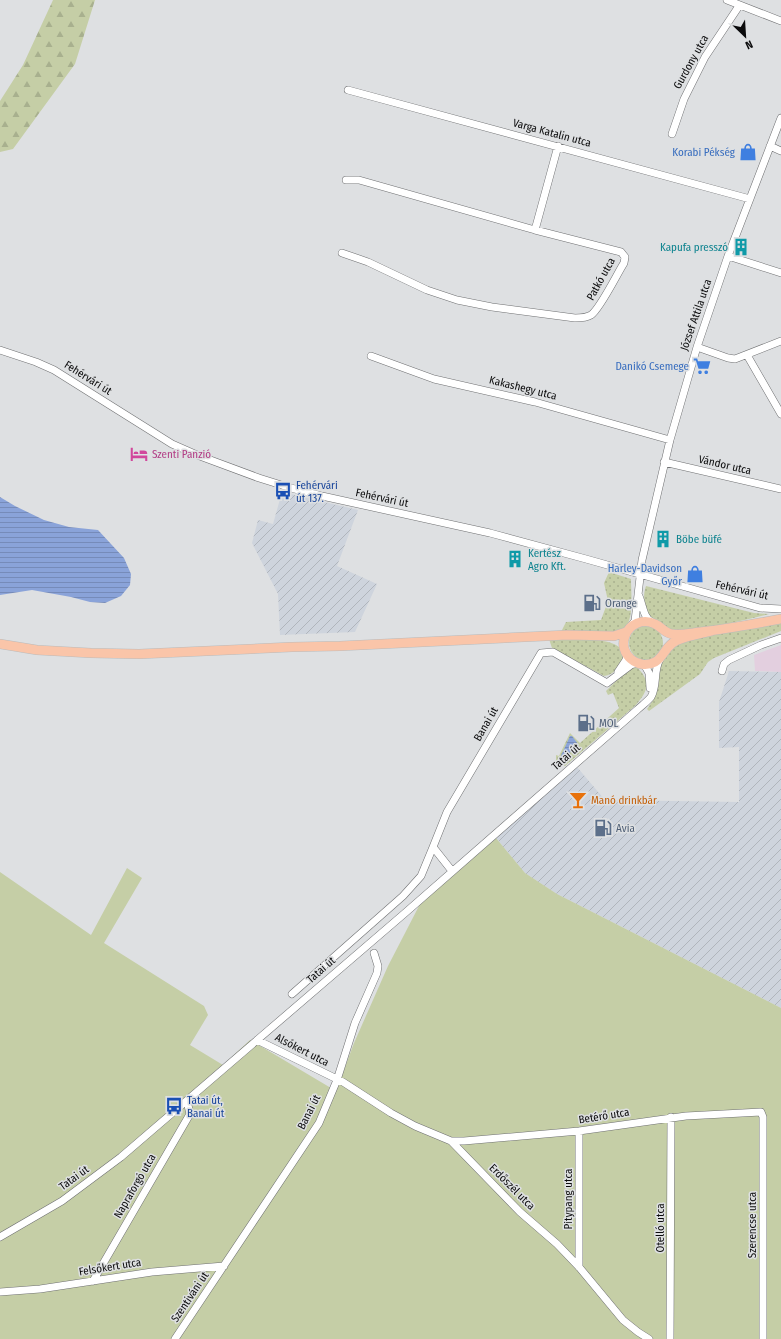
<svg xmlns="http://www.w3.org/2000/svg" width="781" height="1339" font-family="'Fira Sans Condensed',sans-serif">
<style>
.commercial{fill:#e3cfdf}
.industrial{fill:url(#industrial-furrows)}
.grass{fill:url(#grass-dots)}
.forest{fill:url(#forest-firs)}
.garden{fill:#c5cea6}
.water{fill:url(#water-rules)}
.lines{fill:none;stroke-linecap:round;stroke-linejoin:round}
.minor-casing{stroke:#6f7072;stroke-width:8}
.major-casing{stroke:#bbb;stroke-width:10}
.minor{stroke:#fff;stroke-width:7}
.major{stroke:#fac5a9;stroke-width:9}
.labels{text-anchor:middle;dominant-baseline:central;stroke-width:3;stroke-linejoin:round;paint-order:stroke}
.street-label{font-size:11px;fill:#0b0b0c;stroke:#dee0e2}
.shop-label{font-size:11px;fill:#366cbe;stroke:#dee0e2;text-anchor:end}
.culture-label{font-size:11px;fill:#0d838f;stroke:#dee0e2;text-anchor:start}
.hotel-label{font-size:11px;fill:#b23c85;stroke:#dee0e2;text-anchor:start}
.transit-label{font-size:11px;fill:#164399;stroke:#dee0e2;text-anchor:start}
.service-label{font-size:11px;fill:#4e5e75;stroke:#dee0e2;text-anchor:start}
.food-label{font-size:11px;fill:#c56008;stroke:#dee0e2;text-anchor:start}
</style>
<defs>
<pattern id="industrial-furrows" width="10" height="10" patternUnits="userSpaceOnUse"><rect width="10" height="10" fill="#ced4dd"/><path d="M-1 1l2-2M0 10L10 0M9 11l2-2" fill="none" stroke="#b0b5bc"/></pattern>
<pattern id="grass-dots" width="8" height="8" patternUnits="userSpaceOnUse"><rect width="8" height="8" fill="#c5cea6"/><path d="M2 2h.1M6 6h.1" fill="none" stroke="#a8b08e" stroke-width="1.8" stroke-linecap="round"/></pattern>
<pattern id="forest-firs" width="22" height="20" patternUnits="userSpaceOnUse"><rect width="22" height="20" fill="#c5cea6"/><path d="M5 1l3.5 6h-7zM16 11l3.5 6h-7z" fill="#a8b08e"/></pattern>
<pattern id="water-rules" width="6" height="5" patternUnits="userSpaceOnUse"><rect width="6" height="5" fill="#8aa3d9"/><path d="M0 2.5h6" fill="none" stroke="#768bb9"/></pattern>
</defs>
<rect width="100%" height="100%" fill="#dee0e2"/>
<path class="commercial" d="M781,645V672L755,671L754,655Z"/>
<path class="industrial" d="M282,492L358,510L337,566L377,584L355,632L280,635L278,594L252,543L258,520L273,524Z
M729,671L781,672V1008L557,894L525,873L496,838L577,767L605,800L739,802V747L719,748V702Z"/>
<path class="grass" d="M609,572L631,579C631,591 633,609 629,621C627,626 623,629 619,632L560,634L566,622L601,620L608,601L604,583Z
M646,586L754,613L769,614C741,621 714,628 684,630C680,630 673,631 669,630C662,628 649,617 646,610C644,602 643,594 646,586Z
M781,623V631L714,658L708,662L700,674L649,711L647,709L654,699L661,664L673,647L681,643L706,636Z
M629 643a17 17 0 1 1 34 0a17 17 0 1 1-34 0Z
M571,638C584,639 609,639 619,647C623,650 623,654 624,658C619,667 614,675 604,676L552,648L549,639Z
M636,666C651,681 649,690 636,705L565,766L560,765L556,762V755L559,756L570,733L580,743L619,708L613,693L608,695L606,691L626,671Z"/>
<path class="forest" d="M53,0H95L75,64L13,149L0,152V101L23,65Z"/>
<path class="garden" d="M496,838L525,873L557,894L781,1008V1339H0V872L91,935L127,868L142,878L104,943L204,1006L208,1015L190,1045L223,1065L250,1040L336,1091L354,1043L388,966L420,904Z"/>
<path class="water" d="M0,497L15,506L44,520L69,527L98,530L124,558L131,574L130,585L121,596L105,603L90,602L71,597L32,590L0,595Z
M570,736H572L578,744V745L562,760L560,758Z"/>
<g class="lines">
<g class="minor-casing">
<path id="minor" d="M727,0L781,21
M348,90L750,199
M672,134L684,99L705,57L739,6
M770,146L781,151
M535,230L558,146
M342,253L368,262L427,290L457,300L492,307L575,318C581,318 586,318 591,315C600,309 617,274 624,263L625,257L621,252L535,230L359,180H346
M728,256L781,273
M697,347L728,358L735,359L781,341
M0,350L36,362L54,370L172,444L197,455L259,478L291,488L322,496L490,533L586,559L760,608L781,609
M747,355L781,414
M371,356L434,379L535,402L670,440
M664,462L781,489
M639,596C643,605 643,618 653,623
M631,626L635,621L642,560L670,440L697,347L728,256L781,118
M644,664L649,673L650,688
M722,671L724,664L729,660L761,645L781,638
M618,672L626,660L627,655
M607,683L631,665L637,663
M452,871L433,847L447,812L541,653L553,652L607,683
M292,994L403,896L421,876L433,847
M257,1040L343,1082L391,1113L415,1126L451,1141L520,1212L557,1244L579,1267L623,1320L638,1332L649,1339
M451,1141H464L579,1131L686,1116L761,1112L763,1117V1339
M0,1237L62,1201L121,1157L405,913L637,710C641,706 647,702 651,697C658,685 653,671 660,659
M579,1267V1131
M93,1281L190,1114L187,1101
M0,1292L40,1289L152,1272L224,1266
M175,1339L319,1123L337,1080L355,1023L377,973L378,966L374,953
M670,1339L671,1117"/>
</g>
<g class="major-casing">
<path id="major" d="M712,631C700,634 687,636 676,641C666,645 664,657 655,662C638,671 618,654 625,636C629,624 643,618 655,624C662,627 665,634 673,634C682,635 691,633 700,632C727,629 754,624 781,619
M0,644L37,650L91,653L139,654L292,647L340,646L567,635L614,636L626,632"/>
</g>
<use href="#minor" class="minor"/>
<use href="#major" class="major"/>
</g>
<defs>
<g id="shop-bare" transform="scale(1.38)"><path d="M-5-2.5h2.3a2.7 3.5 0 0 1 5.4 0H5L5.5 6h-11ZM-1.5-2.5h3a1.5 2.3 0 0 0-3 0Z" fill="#3f7fe0" stroke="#dee0e2" stroke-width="2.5" paint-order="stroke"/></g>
<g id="building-bare" transform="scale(1.38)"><path d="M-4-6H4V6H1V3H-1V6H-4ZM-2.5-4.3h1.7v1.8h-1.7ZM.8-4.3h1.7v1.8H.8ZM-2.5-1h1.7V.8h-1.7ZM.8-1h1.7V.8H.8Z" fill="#0f9aa8" stroke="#dee0e2" stroke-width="2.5" paint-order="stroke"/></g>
<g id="supermarket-bare" transform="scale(1.38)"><path d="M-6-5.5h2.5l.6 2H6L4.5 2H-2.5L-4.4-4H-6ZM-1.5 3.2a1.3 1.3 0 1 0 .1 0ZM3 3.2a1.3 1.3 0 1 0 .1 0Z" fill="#3f7fe0" stroke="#dee0e2" stroke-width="2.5" paint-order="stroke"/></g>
<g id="hotel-bare" transform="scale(1.38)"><path d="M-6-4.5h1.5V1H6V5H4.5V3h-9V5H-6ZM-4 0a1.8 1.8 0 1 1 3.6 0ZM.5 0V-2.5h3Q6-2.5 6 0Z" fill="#d1479c" stroke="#dee0e2" stroke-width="2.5" paint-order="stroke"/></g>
<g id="bus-bare" transform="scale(1.38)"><path d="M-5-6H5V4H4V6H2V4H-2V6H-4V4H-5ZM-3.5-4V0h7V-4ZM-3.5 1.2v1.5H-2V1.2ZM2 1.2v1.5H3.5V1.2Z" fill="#1a4fb4" stroke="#dee0e2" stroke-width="2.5" paint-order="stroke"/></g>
<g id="fuel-bare" transform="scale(1.38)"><path d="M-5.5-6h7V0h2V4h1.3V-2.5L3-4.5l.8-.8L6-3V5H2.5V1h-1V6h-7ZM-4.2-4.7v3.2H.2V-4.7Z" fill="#5c6f8a" stroke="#dee0e2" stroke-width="2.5" paint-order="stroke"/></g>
<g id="bar-bare" transform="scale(1.38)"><path d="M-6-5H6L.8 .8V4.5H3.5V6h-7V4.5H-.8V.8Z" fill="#e8710a" stroke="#dee0e2" stroke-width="2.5" paint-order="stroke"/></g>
</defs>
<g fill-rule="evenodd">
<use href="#shop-bare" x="748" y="152"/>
<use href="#building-bare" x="741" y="247"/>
<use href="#supermarket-bare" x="702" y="366"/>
<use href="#hotel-bare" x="139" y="454"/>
<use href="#bus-bare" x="283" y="491"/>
<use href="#building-bare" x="663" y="539"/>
<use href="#building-bare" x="515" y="559"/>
<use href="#shop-bare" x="695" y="574"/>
<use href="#fuel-bare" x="592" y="603"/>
<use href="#fuel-bare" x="586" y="723"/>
<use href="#bar-bare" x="578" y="800"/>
<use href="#fuel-bare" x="603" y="828"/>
<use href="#bus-bare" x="174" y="1106"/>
</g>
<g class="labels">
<g class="street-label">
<text transform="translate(691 62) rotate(-61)">Gurdony utca</text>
<text transform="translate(552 133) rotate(15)">Varga Katalin utca</text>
<text transform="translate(601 279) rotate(-61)">Patkó utca</text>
<text transform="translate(696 315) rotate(-71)">József Attila utca</text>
<text transform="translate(88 378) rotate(32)">Fehérvári út</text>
<text transform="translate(523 388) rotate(14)">Kakashegy utca</text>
<text transform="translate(725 465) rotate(13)">Vándor utca</text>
<text transform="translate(382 498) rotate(12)">Fehérvári út</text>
<text transform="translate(742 590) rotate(13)">Fehérvári út</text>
<text transform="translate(486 724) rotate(-60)">Banai út</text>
<text transform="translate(566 757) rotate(-41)">Tatai út</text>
<text transform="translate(321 970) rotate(-41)">Tatai út</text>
<text transform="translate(302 1050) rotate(27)">Alsókert utca</text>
<text transform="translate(309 1112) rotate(-63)">Banai út</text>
<text transform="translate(604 1116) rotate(-9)">Betérő utca</text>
<text transform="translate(74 1178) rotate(-36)">Tatai út</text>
<text transform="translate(135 1186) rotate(-60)">Napraforgó utca</text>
<text transform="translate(512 1187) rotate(45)">Erdőszél utca</text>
<text transform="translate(568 1199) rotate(-90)">Pitypang utca</text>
<text transform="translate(752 1225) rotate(-90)">Szerencse utca</text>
<text transform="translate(660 1228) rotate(-90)">Otelló utca</text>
<text transform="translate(110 1267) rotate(-9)">Felsőkert utca</text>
<text transform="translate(190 1297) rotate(-56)">Szentiváni út</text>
</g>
<g class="shop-label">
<text x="735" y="152">Korabi Pékség</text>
<text x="689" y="366">Danikó Csemege</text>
<text x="682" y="568">Harley-Davidson<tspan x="682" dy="13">Győr</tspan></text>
</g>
<g class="culture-label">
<text x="728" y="247" text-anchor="end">Kapufa presszó</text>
<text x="676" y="539">Böbe büfé</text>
<text x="528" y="553">Kertész<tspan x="528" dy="13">Agro Kft.</tspan></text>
</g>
<g class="hotel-label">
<text x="152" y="454">Szenti Panzió</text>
</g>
<g class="transit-label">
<text x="296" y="485">Fehérvári<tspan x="296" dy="13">út 137.</tspan></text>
<text x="187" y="1100">Tatai út,<tspan x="187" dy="13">Banai út</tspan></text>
</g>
<g class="service-label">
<text x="605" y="603">Orange</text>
<text x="599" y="723">MOL</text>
<text x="616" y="828">Avia</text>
</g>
<g class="food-label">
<text x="591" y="800">Manó drinkbár</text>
</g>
</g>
<g transform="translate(745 36) rotate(155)" stroke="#dee0e2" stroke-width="3" paint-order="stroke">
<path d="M0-3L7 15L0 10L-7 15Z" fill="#0b0b0c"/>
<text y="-6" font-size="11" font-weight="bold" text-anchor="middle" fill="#0b0b0c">N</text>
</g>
</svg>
